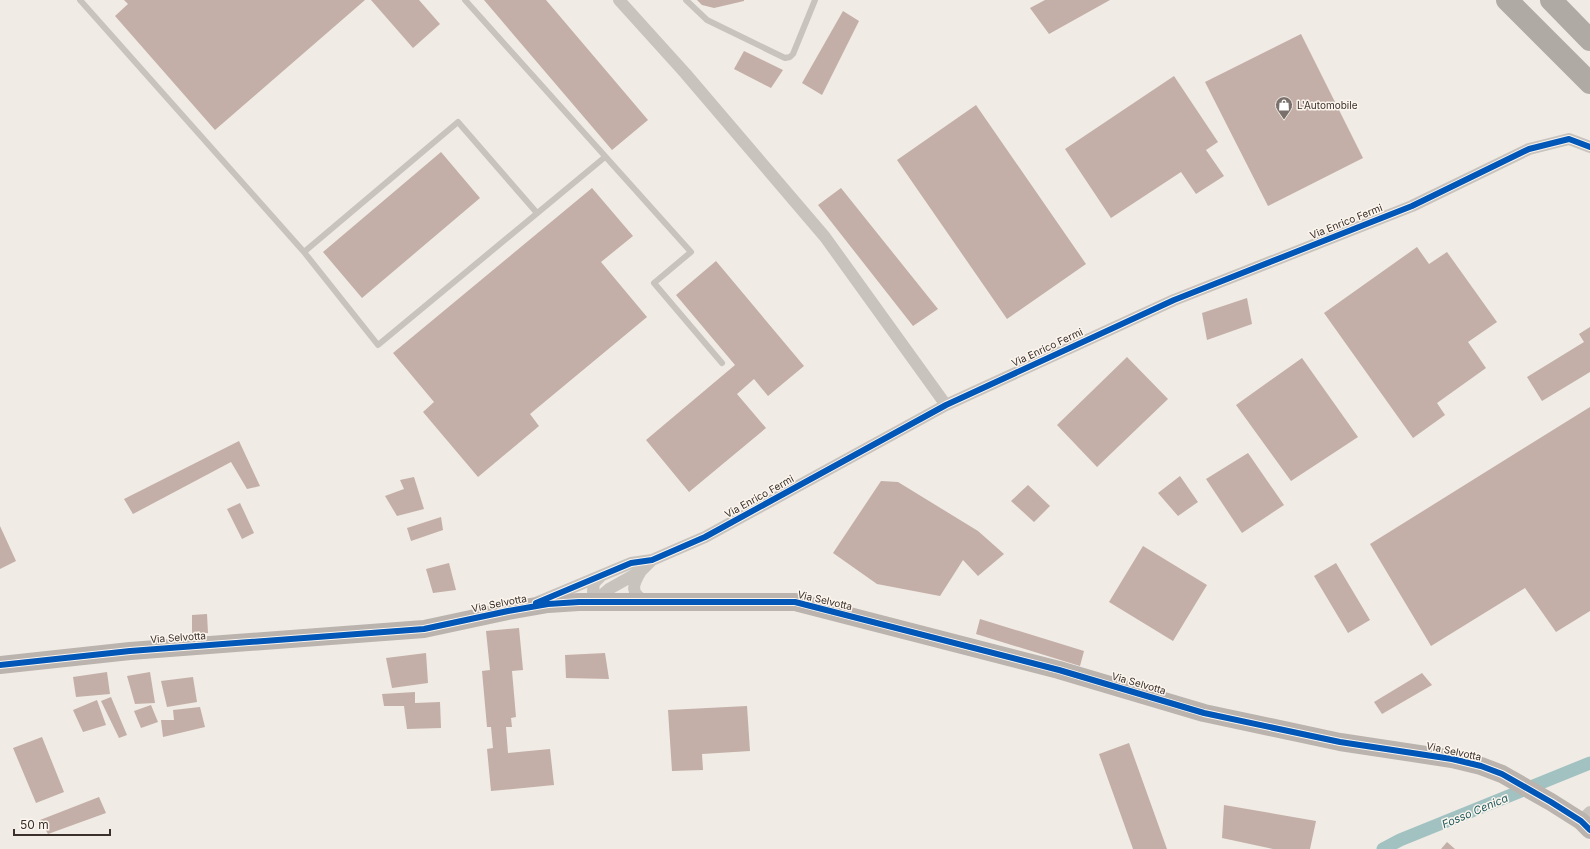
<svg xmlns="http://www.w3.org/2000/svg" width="1590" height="849" font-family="Inter,sans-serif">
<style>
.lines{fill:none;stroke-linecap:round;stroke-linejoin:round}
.canal{stroke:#a1c2c1;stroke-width:13}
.building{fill:#c3afa7}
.lane{stroke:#c9c3be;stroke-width:6}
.street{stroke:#c9c3be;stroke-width:12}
.secondary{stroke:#bab3ae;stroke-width:18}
.highway{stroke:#afaaa4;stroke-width:22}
.cycleway-casing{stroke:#fbf5ee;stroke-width:8}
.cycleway{stroke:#0057b8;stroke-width:6}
.labels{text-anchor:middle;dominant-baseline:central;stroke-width:3;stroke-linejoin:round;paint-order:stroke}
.poi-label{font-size:10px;fill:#3b302b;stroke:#fbf5ee;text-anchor:start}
.street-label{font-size:10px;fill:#3b302b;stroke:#fbf5ee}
.water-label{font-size:11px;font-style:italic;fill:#1f5a5e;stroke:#fbf5ee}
</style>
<rect width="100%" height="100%" fill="#f0ebe5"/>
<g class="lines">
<path class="canal" d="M1383,849L1400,840L1590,763"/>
</g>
<path class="building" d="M124,0H365L215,130L115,16L128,4Z
M371,0H419L440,24L413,48Z
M484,0H546L648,120L612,150Z
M697,0H744V1L714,8L702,5Z
M1045,0H1110L1049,34L1030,8Z
M843,11L859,21L822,95L802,83Z
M1301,34L1363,158L1268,206L1205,82Z
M744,51L783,70L771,88L734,69Z
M1174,76L1218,142L1206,150L1224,176L1196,194L1181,172L1111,218L1065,149Z
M976,105L1086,264L1007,319L897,160Z
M441,152L480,198L362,298L323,252Z
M592,188L633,236L601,262L647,317L530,414L539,426L478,477L423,412L434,402L393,353Z
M841,188L938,309L913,326L818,205Z
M1417,247L1429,264L1447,252L1497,322L1468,342L1486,368L1437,403L1445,415L1413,438L1324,313Z
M716,261L804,366L768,396L754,379L737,394L766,428L689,492L646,440L735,365L676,295Z
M1247,298L1252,324L1207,340L1202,313Z
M1590,327V372L1542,401L1527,377L1584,342L1579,334Z
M1127,357L1168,399L1097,467L1057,425Z
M1302,358L1358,437L1291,481L1236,405Z
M1590,407V611L1556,632L1525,588L1431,646L1370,544Z
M239,441L260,486L247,489L231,462L133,514L124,499Z
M1248,453L1284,505L1242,533L1206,479Z
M1180,476L1198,502L1178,516L1158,493Z
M414,477L424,509L397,516L385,496L404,489L400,480Z
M881,481L898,482L978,531L1004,554L978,576L963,560L940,596L877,584L833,553Z
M1028,485L1050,506L1034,522L1011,501Z
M240,503L254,533L242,539L227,509Z
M441,517L443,530L411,541L407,528Z
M0,526L16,561L0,569Z
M1143,546L1207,585L1173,641L1109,602Z
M449,563L456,590L433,593L426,569Z
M1336,563L1370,620L1348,633L1314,576Z
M207,614L208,633H192V615Z
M980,619L1084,651L1080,666L976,634Z
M519,628L523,670L512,671L516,717L511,718L512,727H506L508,753L550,749L554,785L491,791L487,749L493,748L491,727H487L482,671L490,670L486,631Z
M426,653L428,683L392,688L386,658Z
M605,653L609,679L566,678L565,655Z
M107,672L110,694L76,697L73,677Z
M150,672L155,703L135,704L127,676Z
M1422,673L1432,685L1382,714L1374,702Z
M193,677L197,702L167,707L161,681Z
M415,692V703L440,702L441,728L407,729L404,706H384L382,694Z
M111,697L127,735L119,738L101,701Z
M97,700L106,725L83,732L73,710Z
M151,705L158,722L141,728L134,711Z
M747,706L750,751L702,754L703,770L672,771L668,710Z
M200,707L205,727L163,737L161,720H174L173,710Z
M42,737L64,792L36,803L13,748Z
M1129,743L1167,849H1133L1099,754Z
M99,797L106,813L48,834L40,820Z
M1224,805L1316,821L1310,849H1273L1222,838Z
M1447,842L1455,849H1441Z"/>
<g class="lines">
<path class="lane" d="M80,0L304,252
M465,0L691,252L654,283L722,363
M686,0L707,20L785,58L790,57L793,54L815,0
M537,213L458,122L304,252L378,345L605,157"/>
<path class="street" d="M619,0L685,73L825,237L946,405
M641,571C632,586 630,593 646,602
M538,602L631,563L652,560L705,537L946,405L1174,300L1412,206L1529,149L1569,139L1590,147
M601,602L602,595L609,589L641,571L652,560
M601,602L593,592L594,583L602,575
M1581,821L1590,812"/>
<path class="secondary" d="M0,665L130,651L424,629L508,611L548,604L579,602H795L1059,670L1204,713L1340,742L1452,759L1481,766L1502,774L1551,802L1581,821L1590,830"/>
<path class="highway" d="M1507,0L1590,83
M1551,0L1590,40"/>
<g class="cycleway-casing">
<path id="cycleway" d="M536,603L631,563L652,560L705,537L946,405L1174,300L1412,206L1529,149L1569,139L1590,147
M0,665L130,651L424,629L508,611L548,604L579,602H795L1059,670L1204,713L1340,742L1452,759L1481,766L1502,774L1551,802L1581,821L1590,830"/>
</g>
<use href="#cycleway" class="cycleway"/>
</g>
<defs>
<g id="shop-pin" transform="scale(0.9)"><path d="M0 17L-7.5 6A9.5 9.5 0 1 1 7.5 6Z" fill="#7a716c" stroke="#fbf5ee"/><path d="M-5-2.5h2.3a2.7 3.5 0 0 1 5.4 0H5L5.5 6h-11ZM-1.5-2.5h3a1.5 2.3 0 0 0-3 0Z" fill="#fff"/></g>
</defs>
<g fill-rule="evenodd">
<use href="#shop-pin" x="1284" y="105"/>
</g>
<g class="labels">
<g class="poi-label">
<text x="1297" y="105">L'Automobile</text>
</g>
<g class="street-label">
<text transform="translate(1346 221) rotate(-22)">Via Enrico Fermi</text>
<text transform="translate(1047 347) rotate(-25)">Via Enrico Fermi</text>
<text transform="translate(759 496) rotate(-29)">Via Enrico Fermi</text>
<text transform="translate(825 600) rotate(13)">Via Selvotta</text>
<text transform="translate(499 603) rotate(-11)">Via Selvotta</text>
<text transform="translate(178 637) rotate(-4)">Via Selvotta</text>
<text transform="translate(1139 683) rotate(16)">Via Selvotta</text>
<text transform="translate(1454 751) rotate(12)">Via Selvotta</text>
</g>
<g class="water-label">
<text transform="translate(1475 811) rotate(-23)">Fosso Cenica</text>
</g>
</g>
<path d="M14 829v6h96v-6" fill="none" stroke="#3b302b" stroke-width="2"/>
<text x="20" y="829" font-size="12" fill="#3b302b" stroke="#fbf5ee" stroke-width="3" paint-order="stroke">50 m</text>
</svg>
